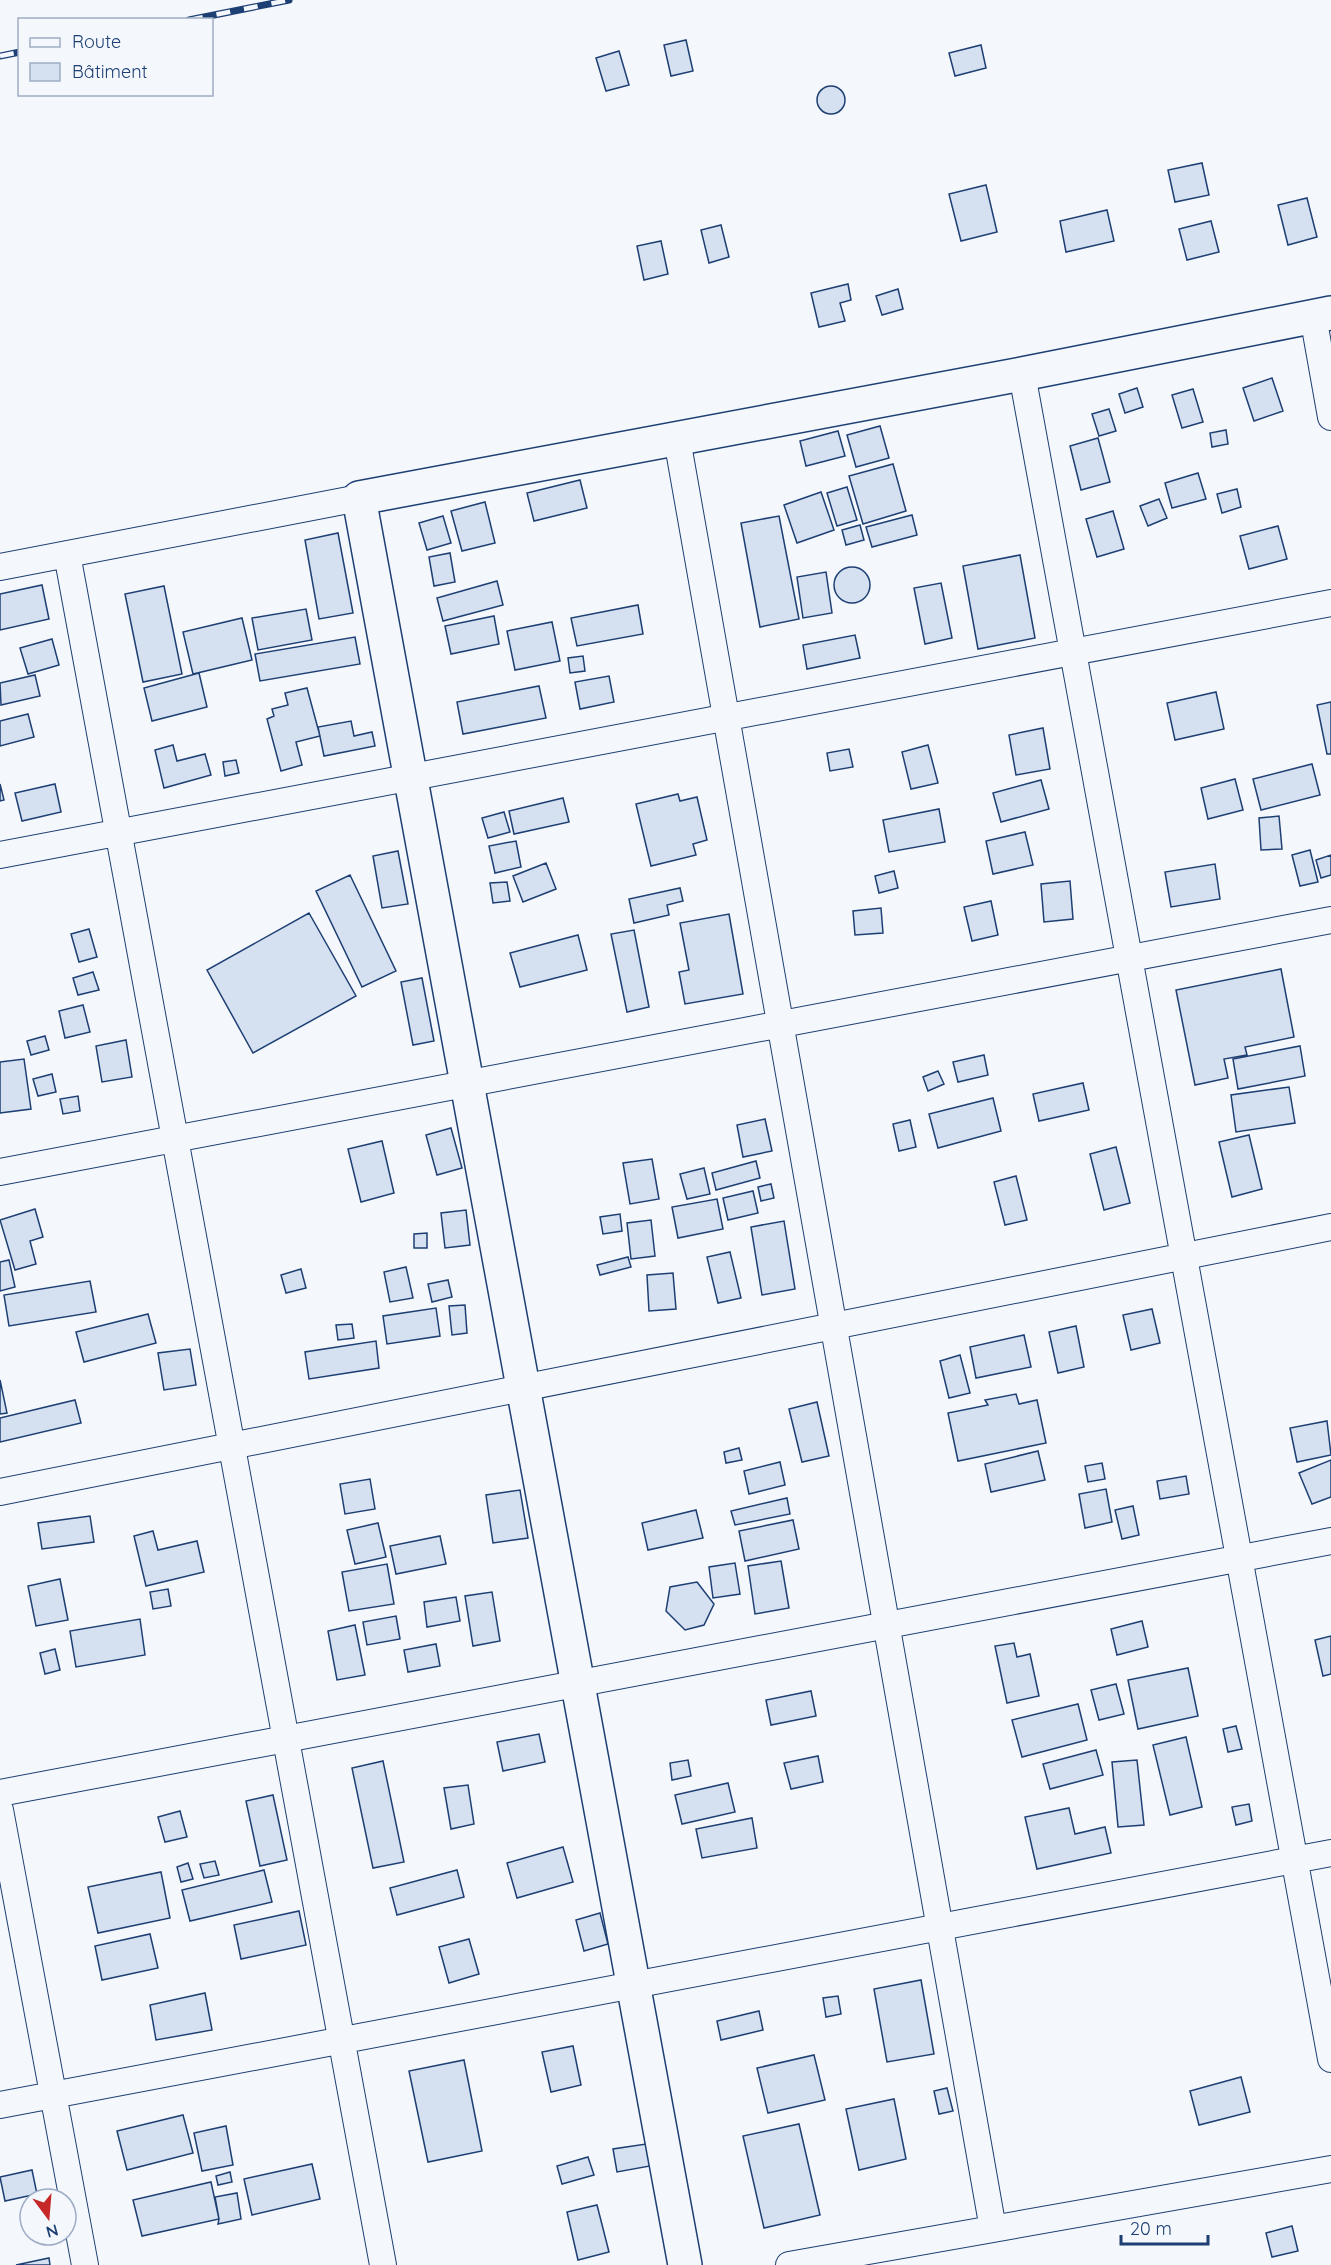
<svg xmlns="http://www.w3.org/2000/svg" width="1331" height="2265" font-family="Quicksand,sans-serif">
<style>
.building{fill:#d5e0f0;stroke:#1d3f73;stroke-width:1.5}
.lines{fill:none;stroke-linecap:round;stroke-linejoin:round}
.street-casing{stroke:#1d3f73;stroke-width:28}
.primary-casing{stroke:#1d3f73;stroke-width:36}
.street{stroke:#f4f7fb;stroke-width:26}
.primary{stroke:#f4f7fb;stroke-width:33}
.rail-casing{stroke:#1d3f73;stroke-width:7}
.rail{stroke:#f4f7fb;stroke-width:4.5;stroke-dasharray:14;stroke-linecap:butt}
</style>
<rect width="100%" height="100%" fill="#f4f7fb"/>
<path class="building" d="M686,40L693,71L671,76L664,45Z
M981,45L986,68L955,76L949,53Z
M619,51L629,85L606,91L596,58Z
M817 100a14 14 0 1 1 28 0a14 14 0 1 1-28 0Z
M1202,163L1209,195L1175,202L1168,170Z
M986,185L997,232L961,241L949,194Z
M1307,198L1317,237L1288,245L1278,205Z
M1107,210L1114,241L1066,252L1060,221Z
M1211,221L1219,252L1187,260L1179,229Z
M721,225L729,257L709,263L701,230Z
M661,241L668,274L644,280L637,246Z
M848,284L851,300L840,303L845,321L819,327L811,293Z
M898,289L903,309L882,315L876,296Z
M1272,378L1283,411L1254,421L1243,388Z
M1137,388L1143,407L1125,413L1119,394Z
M1193,389L1203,422L1182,428L1172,395Z
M1109,409L1116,431L1099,436L1092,414Z
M880,426L889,458L856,467L847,435Z
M1226,430L1228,444L1212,447L1210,433Z
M838,431L845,456L806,466L800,441Z
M1098,438L1110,482L1081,490L1070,446Z
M893,464L906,511L863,524L849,476Z
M1198,473L1206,499L1172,508L1165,483Z
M580,480L587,508L534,521L527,493Z
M847,487L857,520L837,526L827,493Z
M1237,489L1241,507L1222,513L1217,494Z
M821,492L834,530L797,543L784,505Z
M1159,499L1167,518L1148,526L1140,506Z
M485,502L495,543L462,551L451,511Z
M1113,511L1124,549L1097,557L1086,519Z
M912,515L917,535L872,547L866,527Z
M443,516L451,543L427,550L419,523Z
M779,516L799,619L760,627L741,523Z
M860,525L864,540L846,545L842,530Z
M1278,526L1287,559L1249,569L1240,536Z
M338,533L353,613L319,619L305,540Z
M450,553L455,582L434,586L429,557Z
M1020,555L1035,638L978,649L963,566Z
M834 585a18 18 0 1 1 36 0a18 18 0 1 1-36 0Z
M826,572L832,613L803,618L797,577Z
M497,581L503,605L443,621L437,598Z
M941,583L952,638L925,644L914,588Z
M42,585L49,619L0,630V594Z
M164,586L182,674L143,682L125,594Z
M638,605L643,634L577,646L571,618Z
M306,609L312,640L258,650L252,618Z
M494,616L499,644L451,654L445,626Z
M242,618L252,660L193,674L183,632Z
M552,622L560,661L515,670L507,631Z
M855,635L860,658L807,669L803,645Z
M355,637L360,664L260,681L255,654Z
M52,639L59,665L28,674L20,648Z
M583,656L585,671L570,673L568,658Z
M199,673L207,707L152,721L144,688Z
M35,675L40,696L1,705L0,683Z
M609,676L614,702L580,709L575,682Z
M539,686L546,718L463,734L457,702Z
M307,688L320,736L296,742L302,765L281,771L267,719L274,716L272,709L288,705L285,693Z
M1216,692L1224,729L1175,740L1167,703Z
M1331,702V754H1327L1317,705Z
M28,714L34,737L0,746V721Z
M351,721L354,736L372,732L375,746L324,756L318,727Z
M1043,728L1050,769L1016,775L1009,735Z
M173,745L177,761L205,754L211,775L164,788L155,750Z
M928,745L938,783L911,789L902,752Z
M849,749L853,767L830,771L827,753Z
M236,760L239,773L225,776L223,762Z
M1312,764L1320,795L1261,810L1253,779Z
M1235,779L1243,810L1208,819L1201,788Z
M1041,780L1049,809L1001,822L993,793Z
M0,784L4,800L0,801Z
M55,784L61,812L22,821L15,793Z
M678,794L680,801L697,797L707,840L693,844L696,855L651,866L636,804Z
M563,798L569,822L514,834L509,811Z
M939,809L945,842L889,852L883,820Z
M504,812L510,832L488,838L482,818Z
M1279,816L1282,849L1261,850L1259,818Z
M1025,832L1033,865L993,874L986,841Z
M516,841L521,867L495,873L489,846Z
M1310,850L1318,882L1300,886L1292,855Z
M398,851L408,904L382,908L373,856Z
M1331,855V875L1321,878L1316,860Z
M546,863L556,889L523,902L513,876Z
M1215,864L1220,899L1171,907L1165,872Z
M894,871L898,888L879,893L875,876Z
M350,875L396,971L362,987L316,891Z
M1070,881L1073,919L1044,922L1041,884Z
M507,882L510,901L493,903L490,883Z
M680,888L683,901L667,905L669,915L634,923L629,899Z
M991,901L998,935L972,941L964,907Z
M881,908L883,933L855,935L853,911Z
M309,913L356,996L253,1053L207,970Z
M729,914L743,994L685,1004L679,972L689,970L680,923Z
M89,929L97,957L79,962L71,934Z
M634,930L649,1007L627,1012L611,934Z
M578,935L587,970L520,987L510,953Z
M1281,969L1294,1037L1245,1047L1247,1055L1224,1059L1228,1078L1195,1085L1176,990Z
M93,972L99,990L78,995L73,978Z
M422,978L434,1041L413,1045L401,982Z
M83,1005L90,1032L65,1038L59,1011Z
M45,1036L49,1050L31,1055L27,1041Z
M126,1040L132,1077L102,1082L96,1046Z
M1300,1046L1305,1076L1238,1089L1233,1059Z
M984,1055L988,1075L958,1082L953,1062Z
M24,1059L31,1109L0,1113V1062Z
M938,1071L944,1084L928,1091L923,1077Z
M52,1074L56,1092L38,1096L33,1079Z
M1083,1083L1089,1110L1039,1121L1033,1094Z
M1289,1087L1295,1123L1236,1132L1231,1095Z
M78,1096L80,1111L63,1114L60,1099Z
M993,1098L1001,1131L938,1148L929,1114Z
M765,1119L772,1151L743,1157L737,1125Z
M910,1120L916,1147L899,1151L893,1124Z
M451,1128L462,1168L437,1175L426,1135Z
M1249,1135L1262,1189L1232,1197L1219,1142Z
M382,1141L394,1193L361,1202L348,1149Z
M1116,1147L1130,1203L1104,1210L1090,1154Z
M652,1159L659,1199L630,1204L623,1163Z
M756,1161L760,1178L716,1190L712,1173Z
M704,1168L710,1194L687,1199L680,1174Z
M1016,1176L1027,1220L1005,1225L994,1182Z
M771,1184L774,1198L761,1201L758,1187Z
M753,1191L758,1213L728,1220L723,1198Z
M717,1199L723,1229L678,1238L672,1207Z
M35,1209L43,1237L30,1241L36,1264L15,1270L0,1220Z
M466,1210L470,1245L445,1248L441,1213Z
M620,1214L622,1231L603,1234L600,1217Z
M651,1220L655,1256L631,1259L627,1223Z
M784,1221L795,1289L762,1295L751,1227Z
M427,1233V1248H414V1234Z
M730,1252L741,1298L718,1303L707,1257Z
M628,1257L631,1267L600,1275L597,1265Z
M9,1260L15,1287L0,1291V1262Z
M406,1267L413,1298L390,1302L384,1272Z
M301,1269L306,1288L286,1293L281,1275Z
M673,1273L676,1309L649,1311L647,1275Z
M448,1280L452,1297L432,1302L428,1284Z
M90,1281L96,1312L9,1326L4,1295Z
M465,1305L467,1333L452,1335L449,1306Z
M436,1308L440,1336L387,1344L383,1316Z
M1152,1309L1160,1343L1131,1350L1123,1315Z
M148,1314L156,1343L84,1362L76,1332Z
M352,1324L354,1338L338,1340L336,1325Z
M1076,1326L1084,1367L1058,1373L1049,1332Z
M1024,1335L1031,1367L976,1378L970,1347Z
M376,1341L379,1368L309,1379L305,1352Z
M190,1349L196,1385L164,1390L158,1353Z
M960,1355L970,1393L949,1398L940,1361Z
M0,1380L7,1413L0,1414Z
M1016,1394L1019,1404L1037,1400L1046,1443L958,1461L948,1413L988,1405L985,1400Z
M75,1400L81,1423L0,1442V1418Z
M817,1402L829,1456L802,1462L789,1409Z
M1327,1421L1331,1455L1297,1462L1290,1428Z
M739,1448L742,1460L726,1463L724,1452Z
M1038,1451L1045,1480L991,1492L985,1464Z
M1331,1460V1497L1312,1504L1299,1473Z
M780,1462L785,1485L749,1494L744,1471Z
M1102,1463L1105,1479L1088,1482L1085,1466Z
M1186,1476L1189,1494L1160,1499L1157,1481Z
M370,1479L375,1509L345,1514L340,1484Z
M1106,1489L1112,1522L1085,1528L1079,1494Z
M520,1490L528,1538L493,1543L486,1495Z
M787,1498L790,1514L735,1525L731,1511Z
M1133,1506L1139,1535L1122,1539L1115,1510Z
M696,1510L703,1538L648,1550L642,1523Z
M90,1516L94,1542L42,1549L38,1523Z
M793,1520L799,1549L745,1561L739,1531Z
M378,1523L386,1557L355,1564L347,1530Z
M153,1531L158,1550L197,1541L204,1572L146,1586L134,1536Z
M440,1536L446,1564L396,1574L390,1546Z
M781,1561L789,1608L755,1614L748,1566Z
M735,1563L740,1594L713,1598L709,1567Z
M387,1564L394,1604L349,1611L342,1572Z
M60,1579L68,1620L36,1626L28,1586Z
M697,1582L714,1604L704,1625L685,1630L666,1611L670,1587Z
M168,1589L171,1606L153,1609L150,1592Z
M492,1592L500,1641L473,1646L465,1596Z
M456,1597L460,1621L427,1627L424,1602Z
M396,1616L400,1639L367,1645L363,1622Z
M140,1619L145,1655L76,1667L70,1631Z
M1142,1621L1148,1647L1117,1655L1111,1629Z
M355,1625L365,1675L337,1680L328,1631Z
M1331,1636V1674L1323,1676L1315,1640Z
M1014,1643L1017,1657L1030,1654L1039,1696L1007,1703L995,1646Z
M436,1644L440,1666L408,1672L404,1650Z
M55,1649L60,1670L45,1674L40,1653Z
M1188,1668L1198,1716L1138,1729L1128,1680Z
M1116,1684L1124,1714L1099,1720L1091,1690Z
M811,1691L816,1716L771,1725L766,1700Z
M1078,1704L1087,1740L1022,1757L1012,1720Z
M1236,1726L1242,1749L1228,1752L1223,1729Z
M539,1734L545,1762L503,1771L497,1742Z
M1186,1737L1202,1807L1170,1815L1153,1745Z
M1096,1750L1103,1775L1050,1789L1043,1764Z
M818,1756L823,1782L791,1789L784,1763Z
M688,1760L691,1776L672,1780L670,1763Z
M1137,1760L1144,1825L1118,1827L1112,1762Z
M383,1761L404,1862L373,1868L352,1768Z
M728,1783L735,1812L682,1824L675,1795Z
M468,1785L474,1824L451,1829L444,1788Z
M273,1795L287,1860L260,1866L246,1801Z
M1249,1804L1252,1821L1236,1825L1232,1807Z
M1069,1808L1075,1834L1105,1827L1111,1853L1037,1869L1025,1817Z
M180,1811L187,1837L165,1842L158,1817Z
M752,1818L757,1848L702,1858L696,1829Z
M563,1847L573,1882L517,1898L507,1863Z
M215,1861L219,1875L204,1878L200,1864Z
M188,1863L193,1879L181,1882L177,1867Z
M264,1870L272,1902L190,1921L182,1890Z
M457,1870L464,1897L397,1915L390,1888Z
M161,1872L170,1918L98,1933L88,1887Z
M299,1911L306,1945L241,1959L234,1925Z
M600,1913L608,1944L584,1951L576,1920Z
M150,1934L158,1968L102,1980L95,1946Z
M469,1939L479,1974L449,1983L439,1947Z
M921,1980L934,2054L887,2062L874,1989Z
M205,1993L212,2030L156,2040L150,2005Z
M838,1996L841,2014L826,2017L823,1998Z
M759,2011L763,2030L721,2040L717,2021Z
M573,2046L581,2085L551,2092L542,2052Z
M814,2055L825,2100L768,2113L757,2068Z
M464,2060L482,2151L428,2162L409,2071Z
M1241,2077L1250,2112L1199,2125L1190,2091Z
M947,2088L953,2111L939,2114L934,2091Z
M894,2099L906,2159L859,2170L846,2109Z
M183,2115L193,2153L127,2170L117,2131Z
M799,2124L820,2215L764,2228L743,2136Z
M226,2126L233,2165L202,2171L194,2133Z
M646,2144L650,2166L617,2172L613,2149Z
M588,2157L594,2175L562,2184L557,2166Z
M312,2164L320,2199L252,2215L244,2179Z
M32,2170L37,2194L5,2201L0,2177Z
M230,2172L232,2182L218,2185L216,2176Z
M211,2182L219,2219L142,2236L133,2200Z
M237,2193L241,2219L218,2224L219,2219L215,2197Z
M597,2205L609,2252L578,2260L567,2212Z
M1292,2226L1298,2251L1272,2257L1266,2233Z
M49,2258L50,2265H16Z"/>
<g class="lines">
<g class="street-casing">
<path id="street" d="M1313,316L1331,417
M1022,374L1331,2059
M677,439L993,2229
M67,554L383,2265
M0,567L359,498
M0,855L1331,603
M0,1172L1331,920
M0,1492L1331,1227
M0,1793L1331,1541
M0,1810L85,2265
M0,2105L1331,1853
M789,2265L1331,2169"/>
</g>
<g class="primary-casing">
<path id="primary" d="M685,2265L359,498L1022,374L1331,313"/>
</g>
<use href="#street" class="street"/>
<use href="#primary" class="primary"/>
<g class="rail-casing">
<path id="rail" d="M189,20L289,0
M0,56L20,52"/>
</g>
<use href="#rail" class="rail"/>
</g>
<rect x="18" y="18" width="195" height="78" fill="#f4f7fb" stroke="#9eadc5" stroke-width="1.5"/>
<rect x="30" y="38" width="30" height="9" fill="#f4f7fb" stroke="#9eadc5" stroke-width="1.5"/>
<text x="72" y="48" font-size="18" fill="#1d3f73">Route</text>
<rect x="30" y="63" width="30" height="18" fill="#d5e0f0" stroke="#9eadc5" stroke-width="1.5"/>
<text x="72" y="78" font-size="18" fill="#1d3f73">Bâtiment</text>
<g transform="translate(48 2217) rotate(164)"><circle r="28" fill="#f4f7fb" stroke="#9eadc5" stroke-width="1.5"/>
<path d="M0-4.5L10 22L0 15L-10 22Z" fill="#c62828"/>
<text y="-9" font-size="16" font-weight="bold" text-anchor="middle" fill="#1d3f73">N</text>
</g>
<path d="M1121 2235v9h87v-9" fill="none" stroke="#1d3f73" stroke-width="3"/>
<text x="1130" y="2235" font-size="18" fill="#1d3f73" stroke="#f4f7fb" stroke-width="4.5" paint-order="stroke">20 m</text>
</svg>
